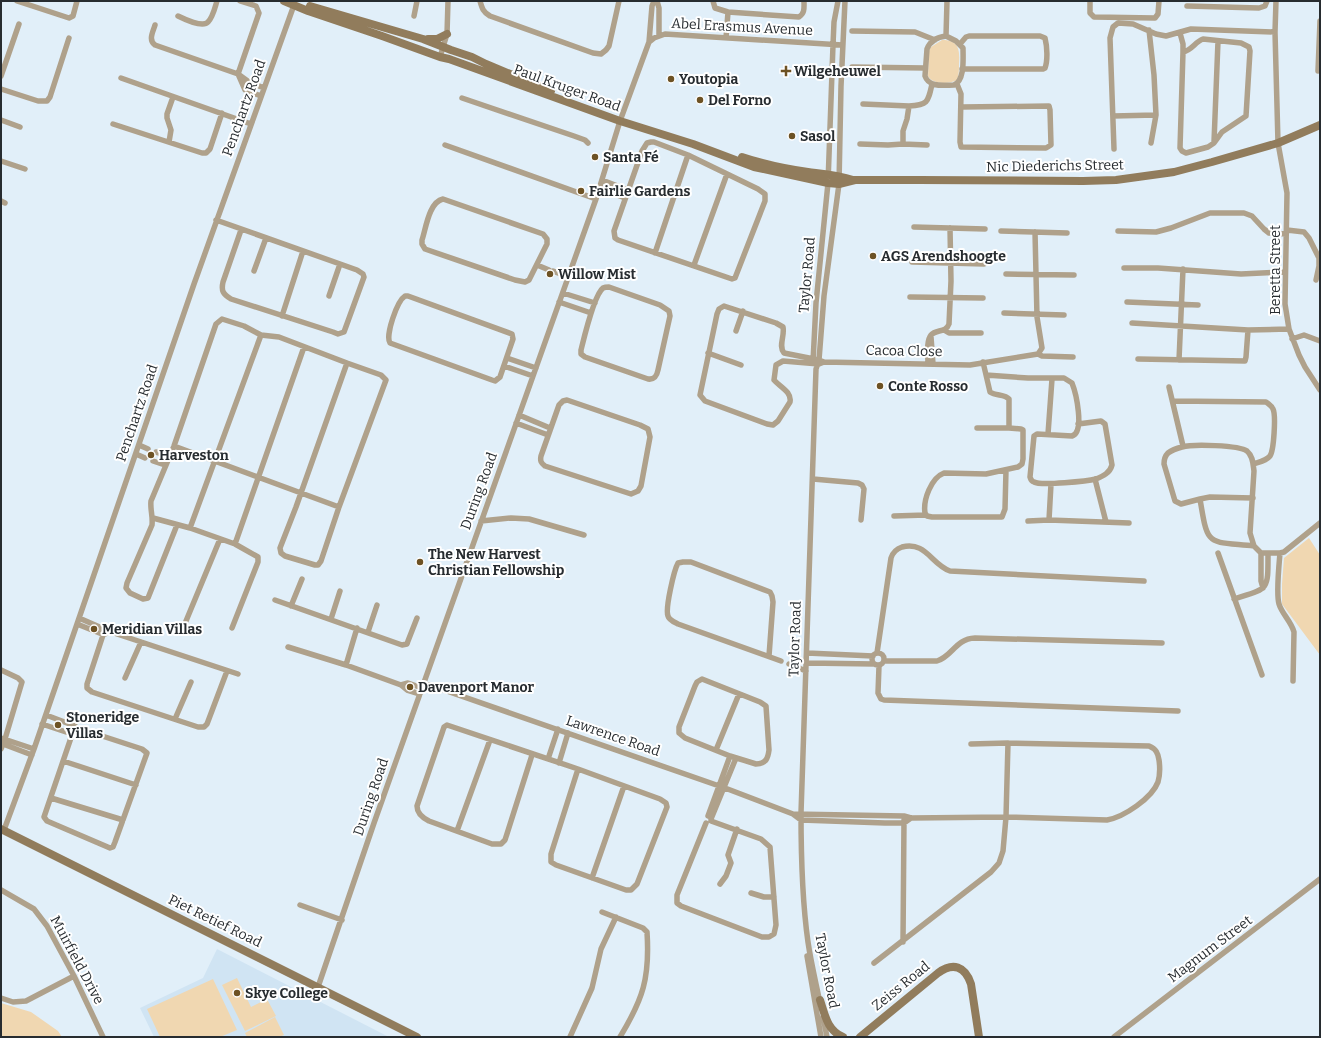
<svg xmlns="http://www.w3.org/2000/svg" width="1321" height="1038" font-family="Bitter,serif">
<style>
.built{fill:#d0e4f3}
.green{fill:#f0d7b1}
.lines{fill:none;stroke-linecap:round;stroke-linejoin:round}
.street{stroke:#afa18b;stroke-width:5.5}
.secondary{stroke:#917c5c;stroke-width:8}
.poi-dot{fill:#6d5224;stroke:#fff;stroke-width:1.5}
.labels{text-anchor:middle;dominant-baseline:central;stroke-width:4;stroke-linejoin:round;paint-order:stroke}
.street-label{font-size:14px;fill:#272c30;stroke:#fff}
.poi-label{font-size:14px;font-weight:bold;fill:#272c30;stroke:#fff;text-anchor:start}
</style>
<rect width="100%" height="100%" fill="#e1eff9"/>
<path class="built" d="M217,949L389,1037H154L140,1008L203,978Z"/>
<path class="green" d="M942,40C959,40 960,50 959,64C959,69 959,75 957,80C949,84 933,85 928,76L929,51L931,47Z
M1309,538L1320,555V655L1282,604V584L1284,558Z
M237,978L251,1007L267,999L276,1016L245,1031L222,985Z
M213,979L237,1030L220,1037H160L147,1009Z
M1,1003L31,1012L58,1031L62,1037H1Z
M275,1017L284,1035L279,1037H247L245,1033Z"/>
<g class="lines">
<path class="street" d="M17,1L69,18L73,16L77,1
M240,1L256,6L259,13L238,74L245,90L261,96
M480,1C482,8 483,12 490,16L593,53L601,54L606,50L609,46L619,1
M657,1L659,8V35
M713,1L715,8L728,12L799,17C805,13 804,8 804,1
M1090,1V13L1094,17L1155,18L1158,14L1159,1
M1276,1L1275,32L1278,143L1287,193L1285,304L1289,329L1299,355L1305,367L1320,390
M1187,6L1259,8L1265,6L1267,1
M178,16C184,19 203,28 208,22C213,17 215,7 217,1
M414,16L417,1
M155,25C153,32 148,40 155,45L238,74L249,82L264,88
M1149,30L1154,75L1156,115L1151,143
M852,31L915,32L935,40
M1180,33L1183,44V52L1180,148L1182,151L1186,153L1208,147L1214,143L1222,132L1246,116L1250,51L1249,47L1241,43L1203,39C1195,42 1192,50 1183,52
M946,36L956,41L963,48C963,59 965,80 954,85C944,85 929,88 925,76L927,49C930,41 938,37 946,36Z
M946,36L947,1
M726,38L728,12
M649,42L652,6L654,1
M960,44L966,37L969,36H1040L1045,38C1047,46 1048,60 1045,68L1043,69H962
M440,57L447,34L448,1
M852,67L925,68
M1318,71L1320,21
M1,76L19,24
M121,78L251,124
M957,84L961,94L960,142L961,147L1046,148L1051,145L1050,110L1049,106L962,107
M1,89L38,101H47L50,97L69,38
M462,98L574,136L585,140L588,143
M863,104L909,106
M1113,116L1156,115
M1,120L20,127
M113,124L202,153H206L210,149L222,113
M169,142L171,130L167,118V114L173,97
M651,142H654L688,155L758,189L765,194V201L735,278L732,279L618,240L615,238L614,231L642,151L647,143Z
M1214,142L1218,41
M860,144L888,145L903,144
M445,145L596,199
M927,145L903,144V131L907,119L909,106C928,105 928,102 932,84
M1114,149L1110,38L1113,27L1118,23L1133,24L1156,34L1166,36L1191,29L1275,32
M1,161L25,169
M602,180L628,190
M599,188L625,198
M443,199L543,234L547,239V244L529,280L525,282L515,280L425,249L422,244V240C426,228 429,202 443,199Z
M1,201L5,203
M216,220L357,270L363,274L364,277L344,332L338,334L333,332L231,299C223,294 221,291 223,282L241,230
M914,227L985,229
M1287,230L1304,232L1309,238L1319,258V266L1316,280
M1001,231L1067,233
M1118,231L1156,232L1171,228L1210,213H1244L1252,216L1264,229L1269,233L1286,234
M655,253L688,155
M912,262L984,264
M537,265L549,270
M694,265L727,174
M1124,268H1158L1241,274L1285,272
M254,271L266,238
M553,271L568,277
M1006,274L1074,275
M609,287L660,305L669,311L670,316L658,370C657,375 655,380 648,379L585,357L581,354V350C584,338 594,295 603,288C605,287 606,287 609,287Z
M563,293L595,303
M329,296L340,264
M405,296H408L512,334L513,339L500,377L495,381L492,380L390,343C385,336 397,301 405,296Z
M910,297L983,298
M559,302L591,313
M1127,302L1198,305
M1004,313L1064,315
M282,316L303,251
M1132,323L1248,330L1289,329
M944,330L949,333H981
M736,331L743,311
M261,335L279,337L347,363
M931,337L933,364
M1292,339L1304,335L1320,341
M708,353L741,365
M1038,354L1042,356L1073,357
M507,358L536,368
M1138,359L1245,361L1246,357L1248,330
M1179,360L1183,269
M813,362L816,303L828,183L833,45L834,22L838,1
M824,362L819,360L784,353C778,346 785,336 783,327L776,323L724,306L719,309L717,314L700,395L705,401L767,424L773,425L778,421L790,402C792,392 780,387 774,380L776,365L783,361L819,364L824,362L970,365L1038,354L1042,348L1037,317L1035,232
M983,362L990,392C996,396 1005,394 1009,399V428L1021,429L1023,430V459L1022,464L1018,467L986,474L944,473C931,478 923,500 925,513L927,516L932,517H1002L1005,509L1006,470
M347,363L381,375L386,380L339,507L321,561L318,565H315L285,556L281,553L280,548L296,507Z
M928,364C928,356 926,341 931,335C936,329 946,333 949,324L951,281L950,228
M504,366L533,376
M986,375L1028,378H1064L1072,383C1076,393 1085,432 1072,436L1037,434L1034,436L1030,477C1031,480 1031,481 1034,482C1041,486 1088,481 1096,479C1103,476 1110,473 1112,465L1105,424L1101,421L1078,424
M1169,387L1183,446
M567,400L640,425L648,429L650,437L641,486L638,491L631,494L545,466C541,463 540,461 541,456L559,405L563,401Z
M1173,401L1266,402C1269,404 1272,406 1273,409C1276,415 1274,450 1270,456C1266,461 1259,462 1253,464
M519,415L550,428
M516,423L548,435
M977,428H1009
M1048,434L1052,379
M139,445L148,449
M174,446L339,507
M156,452L169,456
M136,454L145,458
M153,461L165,465
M813,479L858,483L862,485L864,489L861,520
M1095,479L1106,522
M1200,499L1210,497L1253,498
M894,516L926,515
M153,518L190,528L235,544L258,557V562L232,628
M1049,520L1051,484
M481,521L511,518L529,519L584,535
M1028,521L1049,520L1129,523
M177,525L148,598L143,599L130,593L126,588L127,583L152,525C153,516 150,509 151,501L174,446L216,324L222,319L244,326L261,335L190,528
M235,544L304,347
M1254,546C1207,541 1208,548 1200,499L1181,504L1175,501L1164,464C1164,460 1165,456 1168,453C1172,450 1178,448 1182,447C1192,444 1239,445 1247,451C1253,456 1253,464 1254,471L1250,533L1254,546L1261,553H1280L1284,552L1320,523
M1218,553L1262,675
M1261,553V581L1263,588
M1280,553C1279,565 1276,594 1279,604C1282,614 1291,621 1294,632L1293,681
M1234,599C1269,588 1268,591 1268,554
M275,600L402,645L407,644L408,641L417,618
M291,606L302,579
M79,618L111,632L238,674
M331,619L340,591
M186,621L220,539
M77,624L102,634H105
M105,629L87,684V688L92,692L198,727H204L207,724L227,671
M368,632L377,605
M288,647L346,665L401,685L407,690L420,694
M872 659a6 6 0 1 1 12 0a6 6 0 1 1-12 0Z
M807,653L873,656
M877,653L891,558C893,552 896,549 902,547C926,541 931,564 950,571L1144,581
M769,656L773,602L772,596L770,592L691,562H683L678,563C674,570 665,609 668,616C669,620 674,622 678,624L781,661
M884,661H937C953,656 955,639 975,638L1162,643
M807,663L874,664
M789,664L806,671
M346,665L357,628
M879,666L878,693L881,699L884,700L1178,711
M1,670L18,678L22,682L5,739L1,749
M125,678L141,642
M702,679L760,702L766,706L769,750C768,758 766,764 756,764L730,756L685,738L679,733V727L695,686L697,682Z
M424,683L725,788L793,814L801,820L885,823H904L911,818
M401,685L408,683L422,688
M46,715L75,726L79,730L90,732L142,749L147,753L115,842L113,847L110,848L47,821L44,817L75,726
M175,719L191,682
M42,724L72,734L75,732
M1,738L34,749
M3,744L32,755
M716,750L739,694
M532,755L505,840L501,844H492L429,821C423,818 417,813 417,806L442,733L444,727L447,725L578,769L660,799L666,803L667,807L637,884L631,890H626L556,865L551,862V854L578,769
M548,759L558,729
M63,761L136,785
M559,763L568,733
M51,798L123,820
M793,814L904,816L911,818L1006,817L1107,820C1124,817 1152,798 1158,782C1160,775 1160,767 1159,760C1158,753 1156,749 1149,746L1008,743L971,744
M708,816L730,756
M711,819L736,758
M706,823L677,895V903L681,906L762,937H769L774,934L776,925L770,847L761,839L711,821
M4,830L34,749L194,284L294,5
M457,831L490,740
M592,878L624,786
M720,884L726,876L731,863L728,855L737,829
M1,890L34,909L47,926L74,976L103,1037
M751,893L764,897H774
M300,905L342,920
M602,912L643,928L647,932C650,978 643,999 620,1037
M903,942L904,820
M807,956L821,1037
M874,963L991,872L999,863L1003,851L1006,817L1008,743
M318,987L374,823L596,199L620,121L649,42L654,38L665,34L842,45
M1,998L13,1002L26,1001L74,976
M820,1003C816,983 811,963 808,942C802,900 801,857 801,813L816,369L819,360L824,296L839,184L841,86L845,1
M823,1017L827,1037
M570,1037L592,988L601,949L616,917
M1114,1037L1320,879"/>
<path class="secondary" d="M284,1L308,11L382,36L440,57L449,59L620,121L693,144L754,167L828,183L839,184L855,180H919L1083,181L1116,180L1174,172L1212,162L1278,143L1320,125
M310,6L423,39L451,50L472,57L486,64L551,91
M428,39H437L447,34
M742,157C763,164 786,169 808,172C824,174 838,175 853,180
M1,829L417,1037
M820,1000C825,1015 827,1030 843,1037
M860,1037L938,973C953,962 965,966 971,984L979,1037"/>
</g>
<g class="poi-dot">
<path d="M784 65h4v4h4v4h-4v4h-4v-4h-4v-4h4z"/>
<circle cx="671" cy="79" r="4"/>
<circle cx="700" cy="100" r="4"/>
<circle cx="792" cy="136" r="4"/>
<circle cx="595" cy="157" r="4"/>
<circle cx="581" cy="191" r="4"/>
<circle cx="873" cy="256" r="4"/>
<circle cx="550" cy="274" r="4"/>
<circle cx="880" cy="386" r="4"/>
<circle cx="151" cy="455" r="4"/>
<circle cx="420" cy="562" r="4"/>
<circle cx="94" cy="629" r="4"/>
<circle cx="410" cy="687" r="4"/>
<circle cx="58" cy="725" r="4"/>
<circle cx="237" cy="993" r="4"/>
</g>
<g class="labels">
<g class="street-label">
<text transform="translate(742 27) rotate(3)">Abel Erasmus Avenue</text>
<text transform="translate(567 88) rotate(20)">Paul Kruger Road</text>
<text transform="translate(244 108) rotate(-70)">Penchartz Road</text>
<text transform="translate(1055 166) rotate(-1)">Nic Diederichs Street</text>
<text transform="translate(1275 270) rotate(-90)">Beretta Street</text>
<text transform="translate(807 275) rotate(-85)">Taylor Road</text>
<text transform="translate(904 351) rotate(1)">Cacoa Close</text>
<text transform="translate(137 413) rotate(-71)">Penchartz Road</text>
<text transform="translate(479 491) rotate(-70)">During Road</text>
<text transform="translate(795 639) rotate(-88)">Taylor Road</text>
<text transform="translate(613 736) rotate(19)">Lawrence Road</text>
<text transform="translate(371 797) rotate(-71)">During Road</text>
<text transform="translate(215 921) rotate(26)">Piet Retief Road</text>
<text transform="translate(1210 949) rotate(-37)">Magnum Street</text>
<text transform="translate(77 960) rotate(62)">Muirfield Drive</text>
<text transform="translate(827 971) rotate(79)">Taylor Road</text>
<text transform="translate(901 986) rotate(-39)">Zeiss Road</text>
</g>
<g class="poi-label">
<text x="794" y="71">Wilgeheuwel</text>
<text x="679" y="79">Youtopia</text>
<text x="708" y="100">Del Forno</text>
<text x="800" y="136">Sasol</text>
<text x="603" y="157">Santa Fé</text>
<text x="589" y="191">Fairlie Gardens</text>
<text x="881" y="256">AGS Arendshoogte</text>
<text x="558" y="274">Willow Mist</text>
<text x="888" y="386">Conte Rosso</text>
<text x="159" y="455">Harveston</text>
<text x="428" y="554">The New Harvest<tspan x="428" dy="16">Christian Fellowship</tspan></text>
<text x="102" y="629">Meridian Villas</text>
<text x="418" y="687">Davenport Manor</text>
<text x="66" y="717">Stoneridge<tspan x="66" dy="16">Villas</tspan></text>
<text x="245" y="993">Skye College</text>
</g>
</g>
<rect width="1321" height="1038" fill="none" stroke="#272c30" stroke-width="4"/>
</svg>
